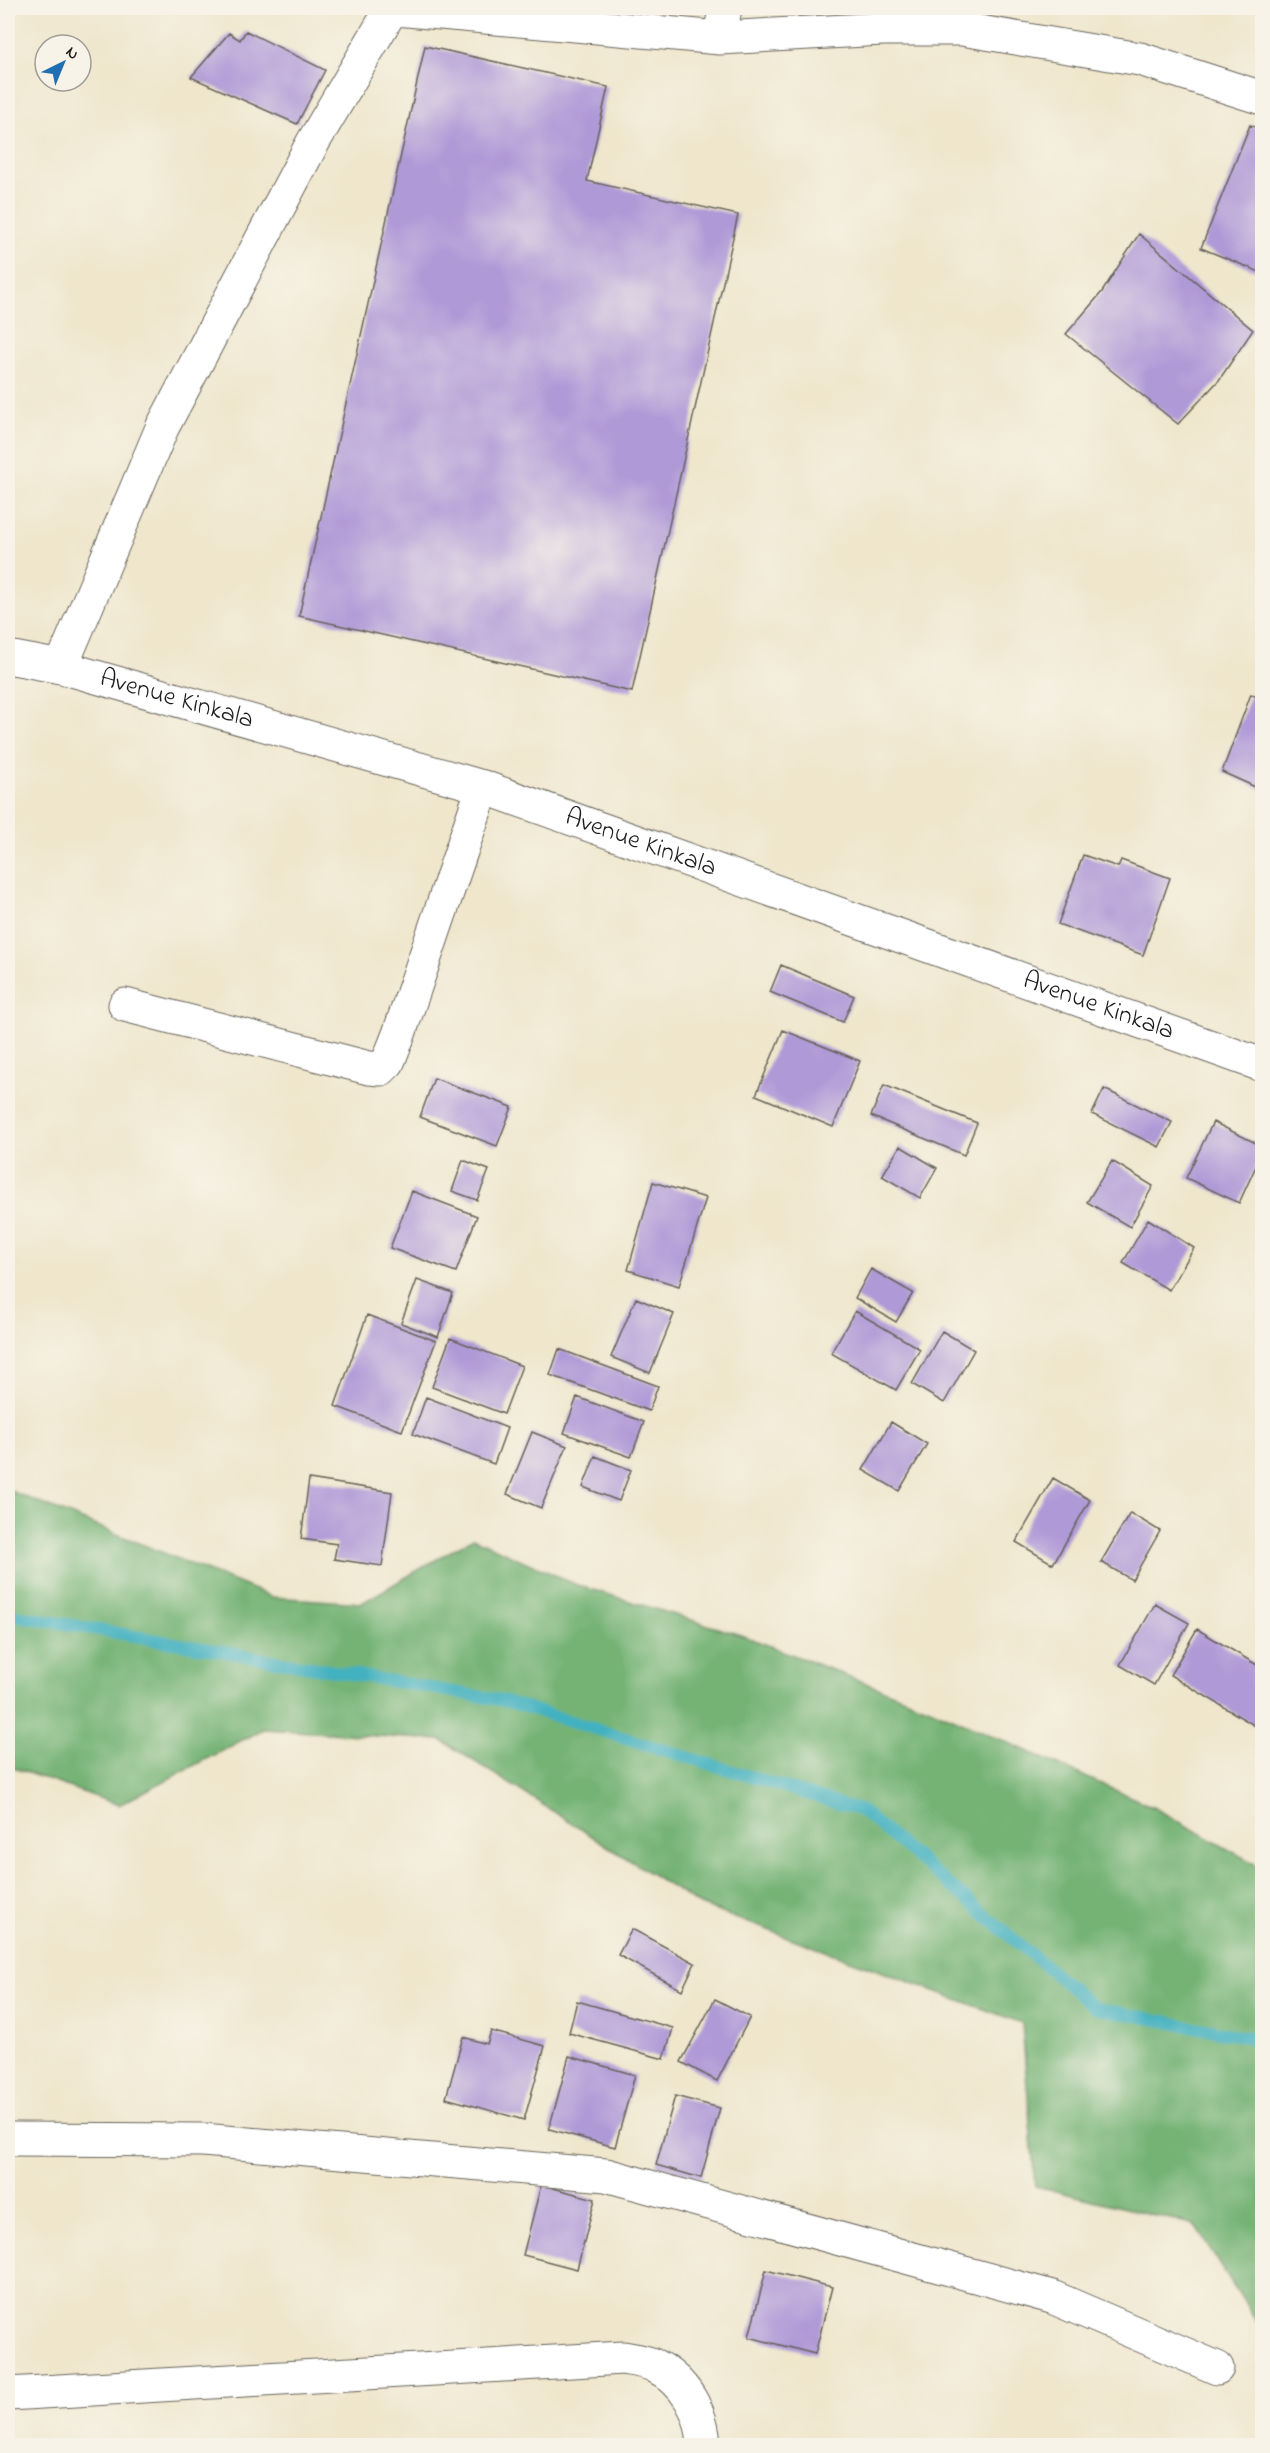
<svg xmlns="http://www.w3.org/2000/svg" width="1270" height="2453" font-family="'Indie Flower',sans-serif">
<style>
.forest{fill:#75b374;stroke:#486848;stroke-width:1.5}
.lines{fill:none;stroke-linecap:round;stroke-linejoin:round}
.stream{stroke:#43b1c0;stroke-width:12}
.building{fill:#b099d7}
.street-casing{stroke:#66635a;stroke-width:35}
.primary-casing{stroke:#66635a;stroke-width:35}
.street{stroke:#fff;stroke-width:33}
.primary{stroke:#fff;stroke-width:33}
.labels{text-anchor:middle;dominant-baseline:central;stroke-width:4.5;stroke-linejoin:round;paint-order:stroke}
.street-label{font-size:26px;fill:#1c1c1c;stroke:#f7f3e8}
</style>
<rect width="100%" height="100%" fill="#f7f3e8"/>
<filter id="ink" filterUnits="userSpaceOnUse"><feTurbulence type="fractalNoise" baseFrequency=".0167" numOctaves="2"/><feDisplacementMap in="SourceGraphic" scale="12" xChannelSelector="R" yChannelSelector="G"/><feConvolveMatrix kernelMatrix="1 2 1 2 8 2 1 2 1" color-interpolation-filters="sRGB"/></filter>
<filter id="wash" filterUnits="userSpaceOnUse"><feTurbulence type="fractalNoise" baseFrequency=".008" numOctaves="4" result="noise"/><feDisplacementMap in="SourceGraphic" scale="24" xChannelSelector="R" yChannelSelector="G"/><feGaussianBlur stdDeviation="1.35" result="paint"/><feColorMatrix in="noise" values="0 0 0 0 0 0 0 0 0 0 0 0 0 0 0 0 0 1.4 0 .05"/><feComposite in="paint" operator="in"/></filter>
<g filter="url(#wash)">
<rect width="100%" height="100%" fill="#efe6cc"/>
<path class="forest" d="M8,1490L272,1597L362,1603L473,1538L577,1585L744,1636L930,1708L1151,1806L1262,1868V2330L1195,2225L1035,2186L1022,2023L700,1905L441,1740L263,1729L119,1805L8,1766Z"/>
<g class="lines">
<path class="stream" d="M8,1614L505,1701L862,1811L1095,2008L1262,2040"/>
</g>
<g id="blocks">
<path class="building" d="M246,31L325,70L297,124L191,77L229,33L240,40Z
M425,46L608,87L587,181L738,215L632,692L299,616Z
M1250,125L1262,130V273L1201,248Z
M1139,234L1253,330L1219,380L1178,424L1066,334L1102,292Z
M1251,694L1262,699V790L1222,772Z
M1083,855L1118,867L1121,860L1170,878L1143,955L1058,924Z
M781,965L854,996L843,1022L770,992Z
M783,1030L860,1061L833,1127L756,1095Z
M434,1078L512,1107L497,1146L420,1117Z
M884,1085L977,1123L964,1155L871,1116Z
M1104,1089L1172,1122L1159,1147L1092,1114Z
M1213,1122L1262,1146V1153L1239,1203L1186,1178Z
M900,1146L937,1168L920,1198L882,1176Z
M463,1160L489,1170L477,1200L452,1191Z
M1112,1161L1153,1186L1130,1227L1087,1202Z
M653,1182L706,1198L679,1286L628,1270Z
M412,1191L477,1216L456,1272L390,1248Z
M1148,1219L1194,1248L1169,1290L1123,1263Z
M871,1269L913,1293L896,1322L855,1298Z
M417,1280L453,1293L438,1337L401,1323Z
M636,1298L674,1314L650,1373L611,1357Z
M855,1311L920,1349L896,1390L831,1353Z
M367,1315L436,1341L402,1431L335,1406Z
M942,1331L974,1350L944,1403L912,1384Z
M450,1338L522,1366L504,1414L432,1387Z
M559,1349L658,1386L649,1411L550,1375Z
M426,1397L507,1428L494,1464L413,1434Z
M577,1397L644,1422L631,1457L564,1433Z
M891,1422L927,1444L899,1491L863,1470Z
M532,1432L567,1446L541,1508L507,1494Z
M595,1456L631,1470L619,1501L583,1487Z
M1053,1478L1090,1500L1053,1564L1016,1542Z
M309,1479L392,1492L382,1566L334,1559L337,1544L301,1539Z
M1130,1513L1160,1531L1132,1580L1101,1562Z
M1155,1604L1189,1623L1154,1685L1120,1665Z
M1197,1629L1262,1668V1730L1170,1675Z
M632,1929L695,1963L682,1990L618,1955Z
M715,1999L750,2017L717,2081L681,2062Z
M577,2001L673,2028L664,2059L569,2033Z
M491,2031L545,2046L524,2120L446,2098L463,2037L487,2044Z
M569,2056L635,2075L615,2147L549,2129Z
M675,2096L720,2108L701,2178L656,2165Z
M541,2185L595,2199L577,2269L523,2255Z
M766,2270L832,2287L815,2354L749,2337Z"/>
</g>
</g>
<g filter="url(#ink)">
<use href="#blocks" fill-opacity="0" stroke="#66635a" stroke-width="1.5"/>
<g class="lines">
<g class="street-casing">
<path id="street" d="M385,8L720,38L883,29H962L1140,59L1262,98
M720,38L725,8
M61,667L162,428L312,144L391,10
M125,1005L369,1068L381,1069L388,1062L399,1034L483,787
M8,2139L203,2140L606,2175L1052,2297L1217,2368
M8,2394L623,2358C633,2360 646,2361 655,2366C685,2381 703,2413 704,2446"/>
</g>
<g class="primary-casing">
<g id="primary">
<path id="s1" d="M8,657L61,667L483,787L1262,1065"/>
</g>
</g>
<use href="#street" class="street"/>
<use href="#primary" class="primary"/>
</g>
</g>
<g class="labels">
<g class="street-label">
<text stroke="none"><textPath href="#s1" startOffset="174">Avenue Kinkala</textPath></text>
<text stroke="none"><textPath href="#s1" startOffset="660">Avenue Kinkala</textPath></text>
<text stroke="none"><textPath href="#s1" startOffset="1146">Avenue Kinkala</textPath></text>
</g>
</g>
<rect width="1270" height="2453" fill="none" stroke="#f7f3e8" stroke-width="30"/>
<g transform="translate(63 63) rotate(43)"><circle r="28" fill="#f7f3e8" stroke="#9f9d96" stroke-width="1.5"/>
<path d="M0-4.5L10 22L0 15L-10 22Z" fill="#1f6fb2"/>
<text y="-9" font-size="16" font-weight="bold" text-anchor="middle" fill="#1c1c1c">N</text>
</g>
</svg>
